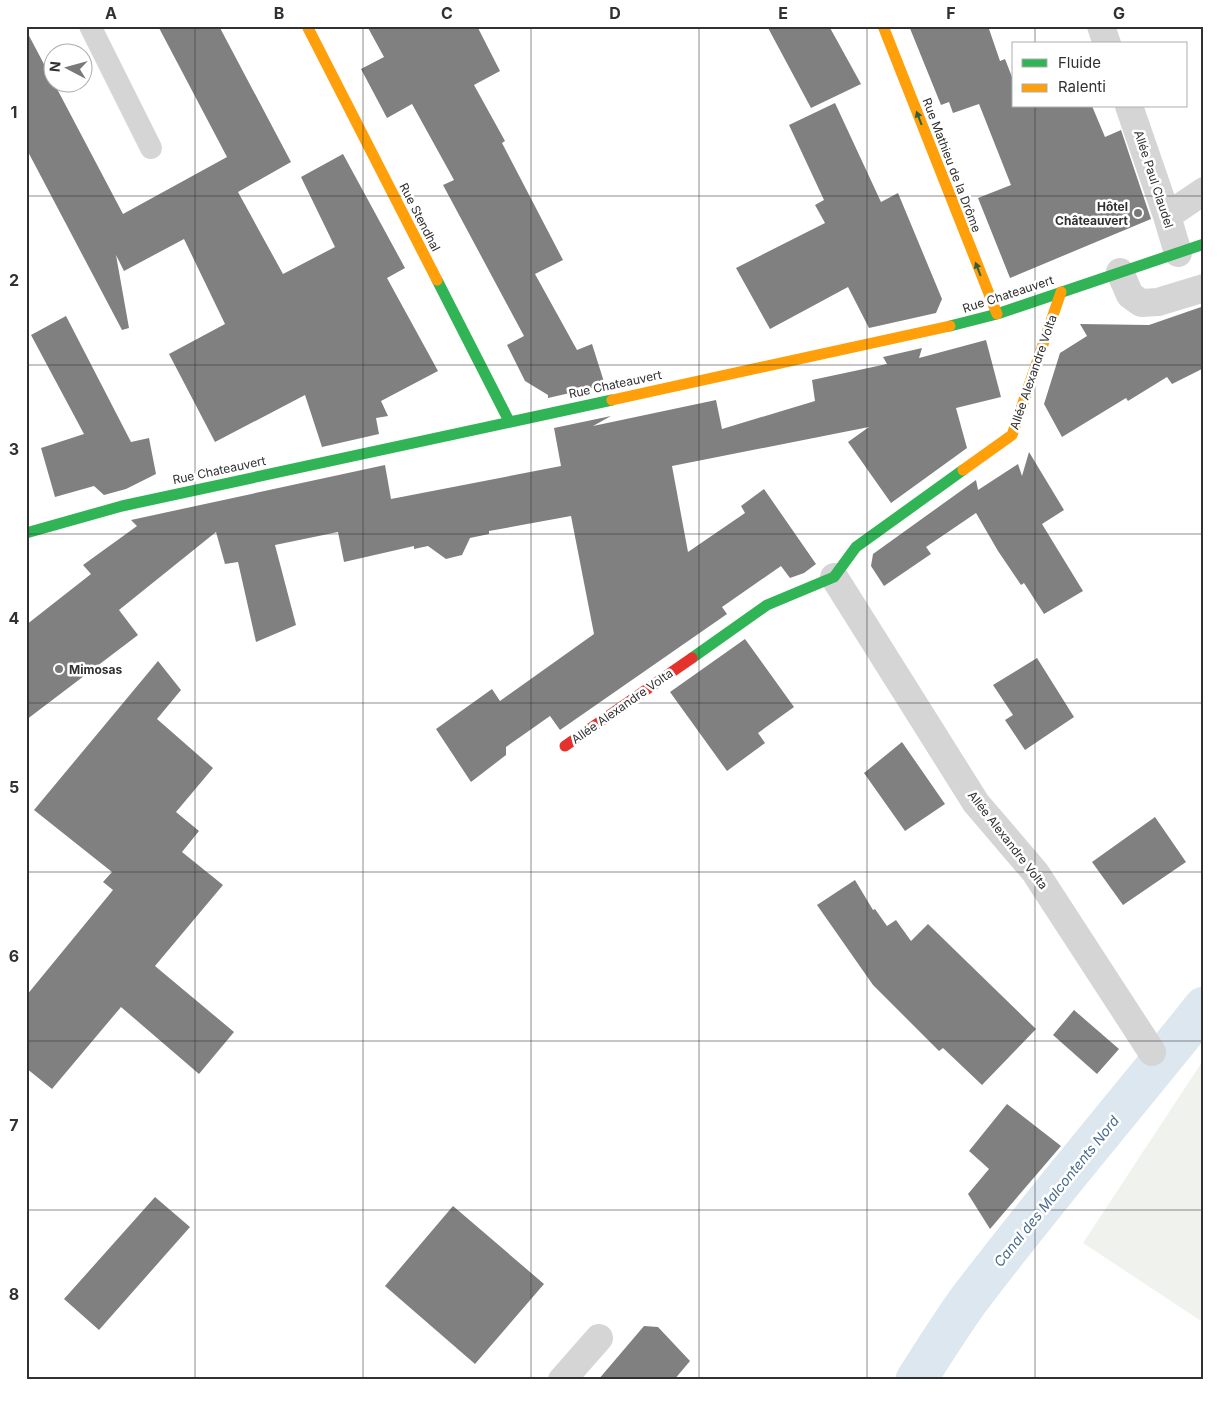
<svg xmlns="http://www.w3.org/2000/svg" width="1230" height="1406" font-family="Inter,sans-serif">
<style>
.grass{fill:#f0f3ed}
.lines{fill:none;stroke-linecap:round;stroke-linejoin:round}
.canal{stroke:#dde7f0;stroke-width:41}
.building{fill:#808080}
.lane{stroke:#d5d5d5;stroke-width:22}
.street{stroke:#d5d5d5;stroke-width:28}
.fast{stroke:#30b455;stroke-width:11}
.slow{stroke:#ff9f0a;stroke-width:11}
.jam{stroke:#e5322d;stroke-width:11}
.oneway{fill:#315f3e}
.grid{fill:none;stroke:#313131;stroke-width:1;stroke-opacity:0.55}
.poi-dot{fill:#797979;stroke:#fff;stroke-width:2}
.labels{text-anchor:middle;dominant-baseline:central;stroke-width:5;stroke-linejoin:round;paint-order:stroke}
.street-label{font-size:12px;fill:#313131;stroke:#fff}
.poi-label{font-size:12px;font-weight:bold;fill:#313131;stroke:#fff;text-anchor:end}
.water-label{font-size:14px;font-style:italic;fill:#466b8c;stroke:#fff}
.neatline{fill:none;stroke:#313131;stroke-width:2}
.grid-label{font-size:16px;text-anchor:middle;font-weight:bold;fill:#313131}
</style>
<rect width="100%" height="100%" fill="#fff"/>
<path class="grass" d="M1204,1059V1323L1083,1243Z"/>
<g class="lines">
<path class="canal" d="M916,1380C933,1353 950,1326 968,1301C1044,1200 1126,1105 1204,1007"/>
</g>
<path class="building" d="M158,26H219L291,162L238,192L283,274L335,247L301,177L343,154L405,268L387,278L438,371L381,401L388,416L376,418L379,434L322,447L305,395L215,442L169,354L225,324L184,239L124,271L116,255L129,328L122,330L26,148V30L123,214L227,157Z
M367,26H477L500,71L474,85L505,141L502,143L563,260L535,274L577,350L592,344L605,385L548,398V395L525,381L507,345L524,336L443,185L454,180L412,104L387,118L361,69L384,57Z
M767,26H829L861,84L811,108Z
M909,26H988L1000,61L1005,59L1014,82V106H1092L1105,137L1121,130L1151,219L1010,278L978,198L1011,185L979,104L953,113L949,102L941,105Z
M835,103L881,202L898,193L942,299L936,313L869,328L848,287L770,329L736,268L825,223L815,205L824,200L789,125Z
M1204,306V368L1172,384L1167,377L1128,401L1126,398L1062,437L1044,404L1060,353L1087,336L1080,324L1149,325Z
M66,316L131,442L149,438L156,474L126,489L104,495L94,486L55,497L41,448L84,434L31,335Z
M986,340L1001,397L956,408L967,448L891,503L848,442L869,427L672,466L688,552L745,513L741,506L764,489L816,564L804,573L790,578L781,566L722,607L727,614L560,730L550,716L506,747V755L471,782L436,729L492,689L500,701L594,634L571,516L489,531V534L470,538L462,555L446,559L428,546L414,549V546L344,562L338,532L275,545L296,625L256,642L238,562L225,564L216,532L119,610L138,635L26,720V625L91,574L83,565L137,526L131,520L385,465L391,499L561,466L554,428L611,416L593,426L716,400L722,429L815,401L812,380L887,364L883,357L922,348L919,358Z
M1029,452L1064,510L1042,524L1083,591L1044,614L1024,583L1021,585L998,551L976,513L926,547L931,554L884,586L871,566L873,554L976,480L978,490L1018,464L1022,476Z
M745,639L794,707L758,733L765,743L727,771L670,692Z
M1037,658L1074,717L1025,750L1005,720L1013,715L993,685Z
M158,661L181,690L157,719L213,768L176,812L199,831L182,852L223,885L155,966L234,1032L199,1074L121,1007L52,1089L26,1068V996L113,890L103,882L112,872L34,810Z
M902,742L945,804L905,831L864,773Z
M1155,817L1186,862L1123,905L1092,862Z
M855,880L873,910L875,909L887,926L896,920L911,941L928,924L1036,1029L982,1085L943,1048L939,1051L873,985L817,905Z
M1074,1010L1119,1049L1097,1074L1053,1035Z
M1007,1104L1061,1146L990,1229L968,1194L989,1169L969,1151Z
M155,1197L190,1227L99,1330L64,1299Z
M453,1206L544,1284L475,1364L385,1286Z
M644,1326L658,1327L690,1361L674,1380H598Z"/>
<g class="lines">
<path class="lane" d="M90,26L151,148"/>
<path class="street" d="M1101,26L1107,44
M1129,106L1167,216L1178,253
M1167,216L1204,191
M1120,272L1130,295L1141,303L1158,302L1204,288
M834,577L976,803L1035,872L1152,1052
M562,1380L599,1338"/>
<path class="fast" d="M437,280L509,421
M950,326L997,314L1204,244
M26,533L122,506L612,400
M692,658L767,605L834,577L856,547L963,470"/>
<path class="slow" d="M307,26L437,280
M883,26L997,314
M612,400L950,326
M963,470L1012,435L1061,292"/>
<path class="jam" d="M565,746L692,658"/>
</g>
<defs><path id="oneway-solid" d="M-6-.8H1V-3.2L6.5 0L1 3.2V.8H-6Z" transform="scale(1.25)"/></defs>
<g class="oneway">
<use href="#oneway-solid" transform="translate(919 118) rotate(-111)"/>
<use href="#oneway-solid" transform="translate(978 269) rotate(-111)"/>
</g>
<path class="grid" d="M195,26V1380M363,26V1380M531,26V1380M699,26V1380M867,26V1380M1035,26V44M1035,106V1380M26,196H1204M26,365H1204M26,534H1204M26,703H1204M26,872H1204M26,1041H1204M26,1210H1204"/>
<g class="poi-dot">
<circle cx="1138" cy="213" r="5"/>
<circle cx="59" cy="669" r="5"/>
</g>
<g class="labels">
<g class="street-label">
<text transform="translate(952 165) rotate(69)">Rue Mathieu de la Drôme</text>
<text transform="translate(1154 179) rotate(72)">Allée Paul Claudel</text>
<text transform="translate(420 217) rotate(63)">Rue Stendhal</text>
<text transform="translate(1008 294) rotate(-18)">Rue Chateauvert</text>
<text transform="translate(1033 372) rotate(-71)">Allée Alexandre Volta</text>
<text transform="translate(615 384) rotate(-12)">Rue Chateauvert</text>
<text transform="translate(219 470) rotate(-12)">Rue Chateauvert</text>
<text transform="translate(622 706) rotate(-35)">Allée Alexandre Volta</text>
<text transform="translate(1008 840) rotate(52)">Allée Alexandre Volta</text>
</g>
<g class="poi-label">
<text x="1128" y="206">Hôtel<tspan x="1128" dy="14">Châteauvert</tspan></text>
<text x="69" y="669" text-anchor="start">Mimosas</text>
</g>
<g class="water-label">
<text transform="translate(1056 1191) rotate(-51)">Canal des Malcontents Nord</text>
</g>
</g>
<rect width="1230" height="1406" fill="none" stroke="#ffffff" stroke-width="55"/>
<rect x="1012" y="42" width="175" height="65" fill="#ffffff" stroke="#adadad"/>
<rect x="1022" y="59" width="25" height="8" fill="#30b455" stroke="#adadad"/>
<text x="1058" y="68" font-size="15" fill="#313131">Fluide</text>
<rect x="1022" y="84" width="25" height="8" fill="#ff9f0a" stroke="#adadad"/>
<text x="1058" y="92" font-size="15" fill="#313131">Ralenti</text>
<g transform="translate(68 68) rotate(276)"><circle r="24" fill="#ffffff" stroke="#adadad"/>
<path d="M0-4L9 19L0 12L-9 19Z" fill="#797979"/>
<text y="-8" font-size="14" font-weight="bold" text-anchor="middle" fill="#313131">N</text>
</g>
<rect x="28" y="28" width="1174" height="1350" class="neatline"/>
<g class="grid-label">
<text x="111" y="19">A</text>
<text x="279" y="19">B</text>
<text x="447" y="19">C</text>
<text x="615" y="19">D</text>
<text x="783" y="19">E</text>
<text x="951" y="19">F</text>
<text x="1119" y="19">G</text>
<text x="14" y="118">1</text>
<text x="14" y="286">2</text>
<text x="14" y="455">3</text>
<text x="14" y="624">4</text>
<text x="14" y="793">5</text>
<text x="14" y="962">6</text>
<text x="14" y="1131">7</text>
<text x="14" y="1300">8</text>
</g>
</svg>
